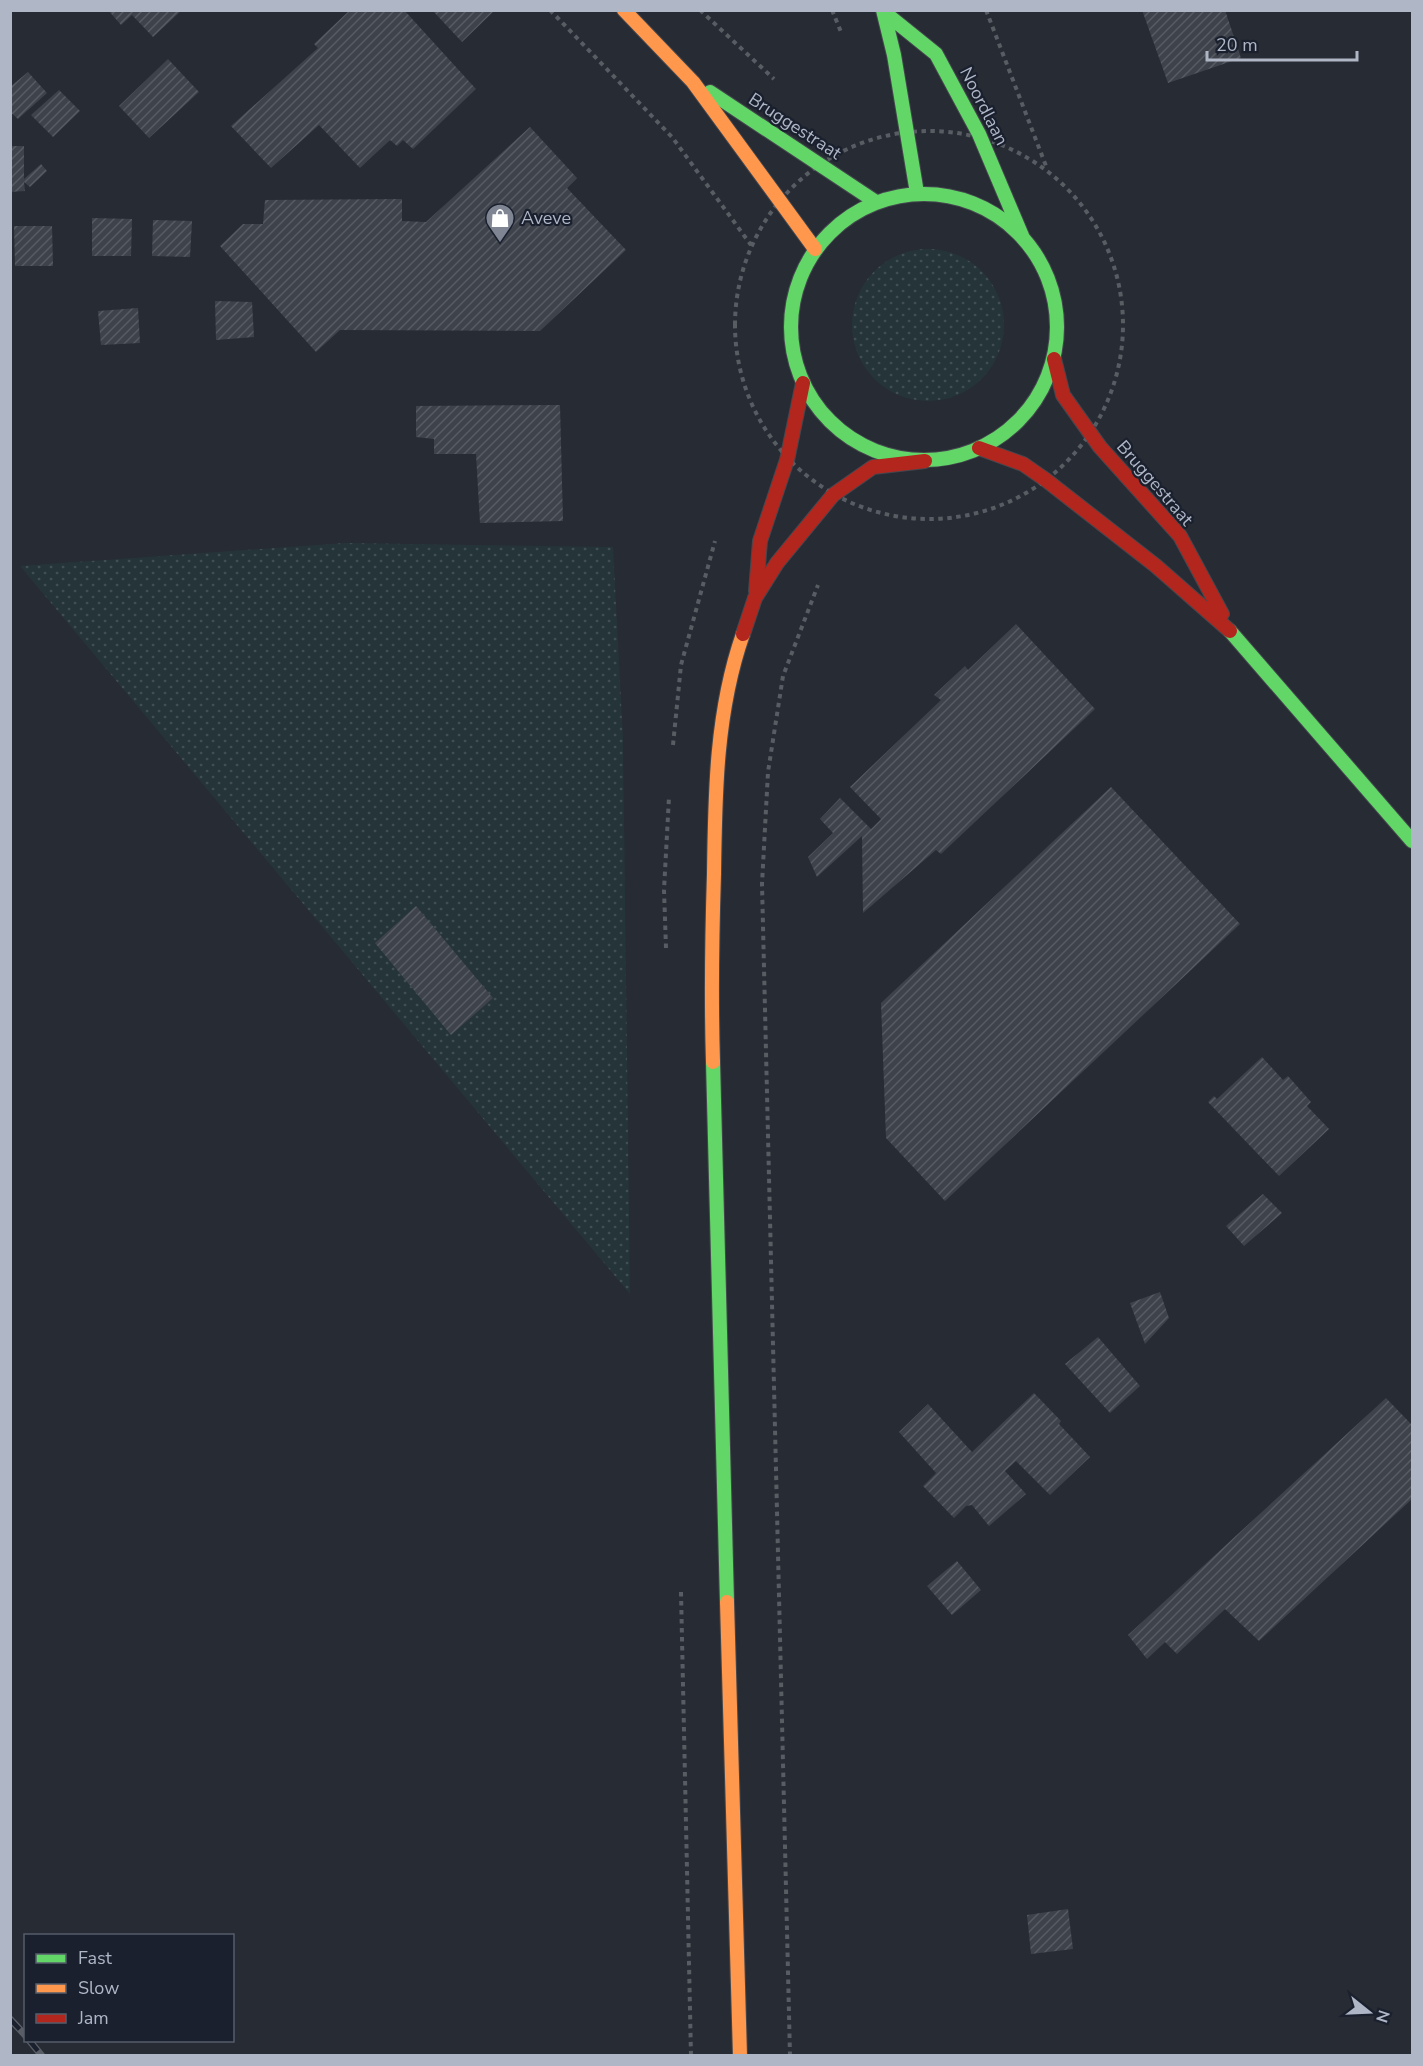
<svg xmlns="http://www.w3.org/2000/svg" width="1423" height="2066" font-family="'Nunito Sans',sans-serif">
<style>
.grass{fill:url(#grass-dots)}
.building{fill:url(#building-hatch)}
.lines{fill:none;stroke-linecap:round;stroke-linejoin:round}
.fast-casing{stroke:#44474e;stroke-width:16}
.slow-casing{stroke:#44474e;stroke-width:16}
.jam-casing{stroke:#44474e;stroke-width:16}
.path{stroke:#585d64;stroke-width:4;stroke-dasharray:4.5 4.5;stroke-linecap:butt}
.fast{stroke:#63d668;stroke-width:14}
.slow{stroke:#ff974d;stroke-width:14}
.jam{stroke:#b3261e;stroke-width:14}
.rail-casing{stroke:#595d65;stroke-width:7}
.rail{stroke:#1a202e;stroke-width:4.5;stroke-dasharray:14;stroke-linecap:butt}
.labels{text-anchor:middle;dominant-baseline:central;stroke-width:4.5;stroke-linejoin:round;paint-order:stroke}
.street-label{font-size:18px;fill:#afb6c6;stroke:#1a202e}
.poi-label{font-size:18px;fill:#afb6c6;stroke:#1a202e;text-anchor:start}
</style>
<defs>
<pattern id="grass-dots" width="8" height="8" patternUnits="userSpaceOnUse" patternTransform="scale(1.5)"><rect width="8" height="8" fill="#243439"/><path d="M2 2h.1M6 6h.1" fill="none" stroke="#414f54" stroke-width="1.8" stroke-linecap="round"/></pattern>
<pattern id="building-hatch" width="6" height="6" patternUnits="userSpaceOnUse" patternTransform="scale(1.5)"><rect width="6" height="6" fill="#3e424a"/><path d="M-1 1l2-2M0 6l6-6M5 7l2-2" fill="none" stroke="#575b63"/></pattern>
</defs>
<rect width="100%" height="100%" fill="#272b33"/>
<path class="grass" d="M852 325a76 76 0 1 1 152 0a76 76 0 1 1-152 0Z
M345,543L613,547L623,740L630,1294L20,566Z"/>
<path class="building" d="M108,10H182L153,37L132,15L121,25Z
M350,10H404L476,89L413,149L403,140L397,146L390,140L360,168L319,125L271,168L231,126L318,48L314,44Z
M432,10H495L462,42Z
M1142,10H1225L1241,58L1168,83Z
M168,59L199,92L149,138L119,106Z
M28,72L47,93L18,119L10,112V87Z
M59,90L80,111L53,137L31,115Z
M530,127L577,178L567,188L626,250L540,331L340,330L316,352L220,246L243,224H263L265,200L402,199V221L426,222Z
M10,146H24V179L41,164L47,171L30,187L24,182L25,191L10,192Z
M92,218L132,219L131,256H92Z
M153,220L192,221L190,257L152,256Z
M14,226H52L53,266H15Z
M215,301L252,302L254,337L216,340Z
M138,308L140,343L101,345L98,311Z
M560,405L563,521L480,523L476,454H434V439L416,437V406Z
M1016,624L1095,709L941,854L936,850L863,913L862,836L817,877L808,857L833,833L820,819L840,798L871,829L881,819L850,787L941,700L934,695L965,666L968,670Z
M1111,787L1240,924L945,1201L886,1138L881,1003Z
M416,906L493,998L451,1035L375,943Z
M1262,1057L1283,1080L1288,1076L1311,1102L1307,1106L1329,1129L1279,1176L1208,1102L1214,1096L1217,1099Z
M1263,1194L1282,1213L1244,1246L1226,1226Z
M1160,1292L1169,1318L1145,1344L1130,1303Z
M1098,1337L1140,1386L1110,1413L1065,1364Z
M1034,1393L1061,1421L1059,1424L1090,1457L1050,1495L1016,1461L1005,1471L1026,1494L989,1526L972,1505L966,1506L954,1518L923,1486L936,1473L899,1432L928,1404L972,1452Z
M1386,1398L1412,1425V1499L1259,1641L1225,1609L1177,1654L1165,1642L1147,1659L1128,1635Z
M957,1561L981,1590L952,1615L927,1586Z
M1068,1909L1073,1949L1031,1954L1027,1915Z"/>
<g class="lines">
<g class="fast-casing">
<path id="fast" d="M883,10L894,55L917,193
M884,12L936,54L979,134L1023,238
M710,92L876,202
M791 327a133 133 0 1 1 266 0a133 133 0 1 1-266 0Z
M1230,631L1412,841
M713,1062L727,1602"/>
</g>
<g class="slow-casing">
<path id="slow" d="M624,10L693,82L815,249
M713,1062C711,999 712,936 714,874C715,793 716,711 743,634
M727,1602L740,2056"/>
</g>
<g class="jam-casing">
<path id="jam" d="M1054,359L1063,395L1100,447L1180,536L1222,614
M979,448L1023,464L1046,480L1156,566L1230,631
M756,591L760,541L787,460L803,383
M743,634L755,598L777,563L833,495L873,467L925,461"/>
</g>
<path class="path" d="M550,10L672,137L751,245
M700,10L774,79
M832,10L841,32
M986,10L1046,166
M735 325a194 194 0 1 1 388 0a194 194 0 1 1-388 0Z
M673,745L681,665L715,541
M666,948L664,890L669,797
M681,1592L691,2056
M790,2056L762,884L768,772L783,676L818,585"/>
<use href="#fast" class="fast"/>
<use href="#slow" class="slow"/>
<use href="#jam" class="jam"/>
<g class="rail-casing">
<path id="rail" d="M10,2019L26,2036
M29,2040L42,2056"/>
</g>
<use href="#rail" class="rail"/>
</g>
<defs>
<g id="shop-pin" transform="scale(1.5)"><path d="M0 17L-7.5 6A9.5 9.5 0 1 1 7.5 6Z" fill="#7f8593" stroke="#1a202e"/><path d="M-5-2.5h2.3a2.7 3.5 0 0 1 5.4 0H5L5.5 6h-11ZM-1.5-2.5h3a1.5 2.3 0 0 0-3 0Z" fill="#fff"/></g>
</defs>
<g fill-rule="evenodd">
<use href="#shop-pin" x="500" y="218"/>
</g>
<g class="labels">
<g class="street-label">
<text transform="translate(984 106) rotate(63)">Noordlaan</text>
<text transform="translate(795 126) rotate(33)">Bruggestraat</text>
<text transform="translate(1155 483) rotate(49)">Bruggestraat</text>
</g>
<g class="poi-label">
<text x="521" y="218">Aveve</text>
</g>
</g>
<rect width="1423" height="2066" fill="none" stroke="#afb6c6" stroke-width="24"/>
<rect x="24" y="1934" width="210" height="108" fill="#1a202e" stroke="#565c6b" stroke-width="1.5"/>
<rect x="36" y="1954" width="30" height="9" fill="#63d668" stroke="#565c6b" stroke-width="1.5"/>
<text x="78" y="1964" font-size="18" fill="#afb6c6">Fast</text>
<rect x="36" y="1984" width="30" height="9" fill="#ff974d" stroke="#565c6b" stroke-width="1.5"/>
<text x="78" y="1994" font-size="18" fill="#afb6c6">Slow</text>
<rect x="36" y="2014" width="30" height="9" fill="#b3261e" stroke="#565c6b" stroke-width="1.5"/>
<text x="78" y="2024" font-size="18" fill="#afb6c6">Jam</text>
<g transform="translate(1369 2012) rotate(108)" stroke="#1a202e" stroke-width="4.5" paint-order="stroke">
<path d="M0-4.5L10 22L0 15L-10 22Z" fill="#afb6c6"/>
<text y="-9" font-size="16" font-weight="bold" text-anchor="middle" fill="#afb6c6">N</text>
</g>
<path d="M1207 51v9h150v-9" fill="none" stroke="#afb6c6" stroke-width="3"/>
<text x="1216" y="51" font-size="18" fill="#afb6c6" stroke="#1a202e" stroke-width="4.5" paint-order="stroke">20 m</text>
</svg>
